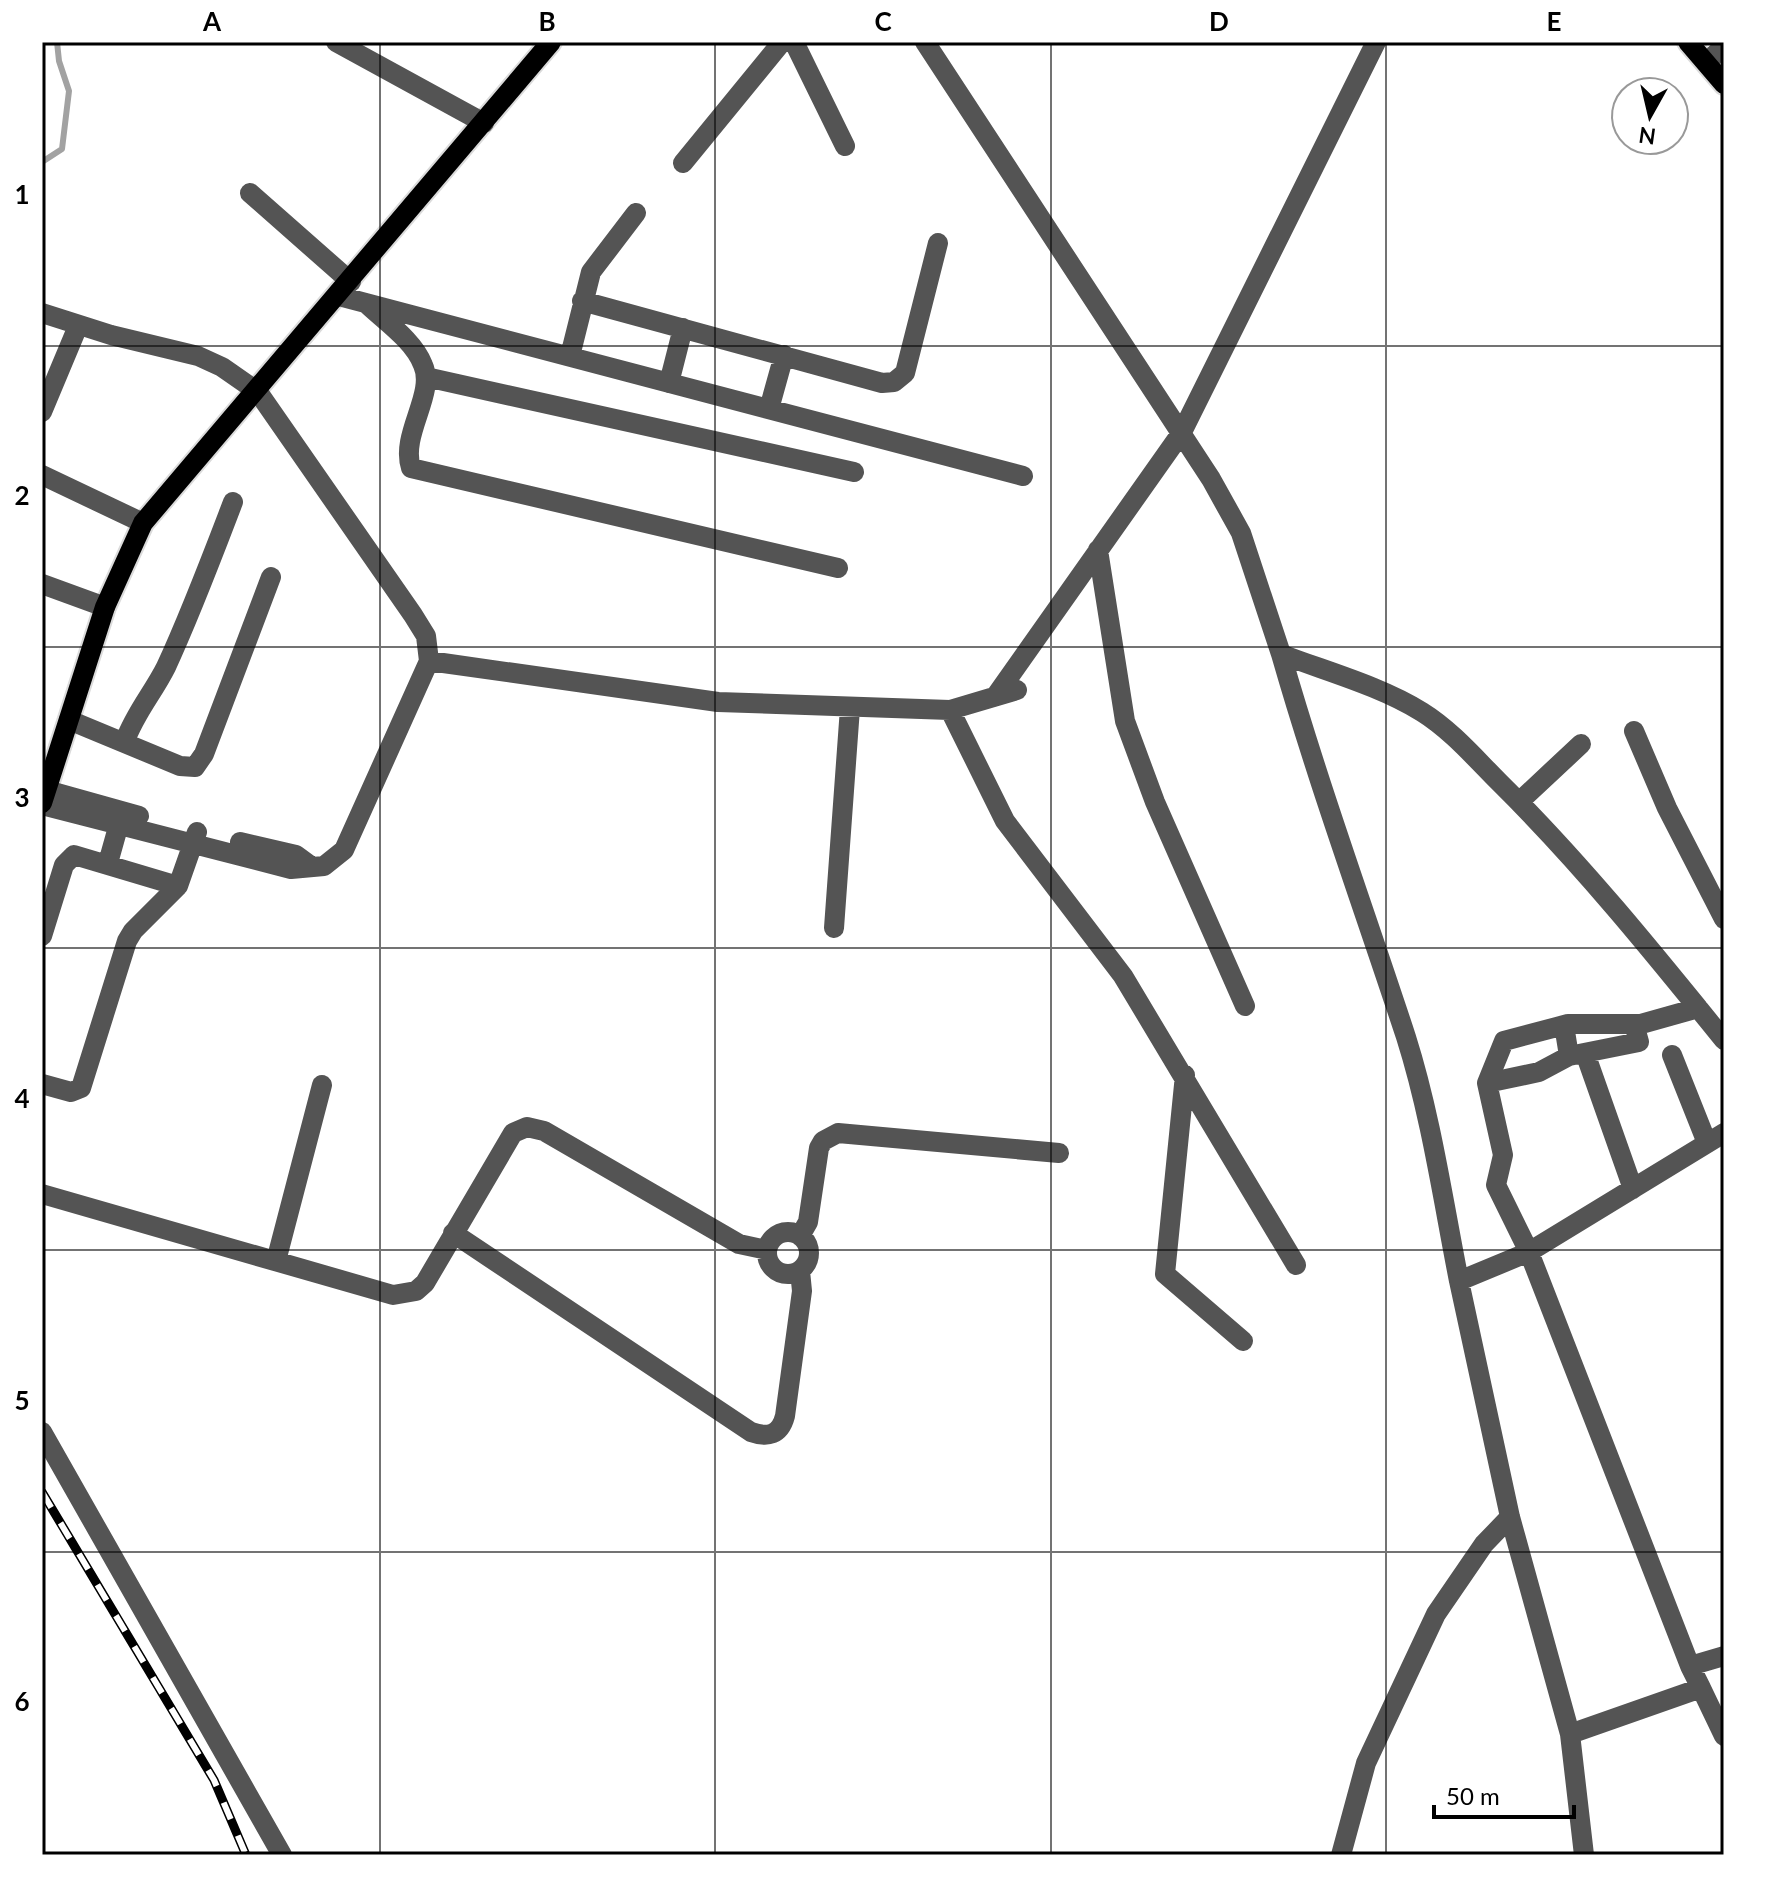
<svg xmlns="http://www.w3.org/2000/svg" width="1766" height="1897" font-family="Lato,sans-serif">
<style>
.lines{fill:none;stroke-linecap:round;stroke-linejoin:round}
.stream{stroke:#a2a2a2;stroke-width:6}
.major-casing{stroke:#dbdbdb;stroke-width:24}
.minor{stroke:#545454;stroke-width:20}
.major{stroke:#000;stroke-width:20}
.rail-casing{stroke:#000;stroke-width:9}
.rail{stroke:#fff;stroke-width:6;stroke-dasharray:18;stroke-linecap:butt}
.grid{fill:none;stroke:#000;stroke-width:2;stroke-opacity:0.55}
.neatline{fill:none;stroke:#000;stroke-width:3}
.grid-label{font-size:26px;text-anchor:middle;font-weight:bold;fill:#000}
</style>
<rect width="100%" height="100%" fill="#fff"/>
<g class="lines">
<path class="stream" d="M42,162L62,149L69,91L59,61L57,42"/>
<g class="major-casing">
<path id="major" d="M1688,42L1724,84
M42,803L105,607L143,523L551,42"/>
</g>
<path class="minor" d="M336,42L484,123
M794,42L845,146
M925,42L1211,479L1241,533L1281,654C1328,672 1380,686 1422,712C1451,730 1475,758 1499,782C1580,862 1652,951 1724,1040
M1707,62L1724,46
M683,163L782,42
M250,193L351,282
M339,296L1023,476
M582,301L882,383L894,382L905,373L938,243
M368,305C386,322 414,341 423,365C436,394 400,434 411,468L838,568
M42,313L111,335L198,356L222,367L258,392L413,615L426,636L429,661L344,850L324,866L291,869L42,805
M570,356L591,272L636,213
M426,377L854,472
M669,383L683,328
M769,409L784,355
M42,412L78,326
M42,475L143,523
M1098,550L1125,721L1155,802L1245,1006
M42,584L105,607
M1281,654C1318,783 1364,909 1406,1037C1431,1116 1443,1200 1459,1281
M429,661L718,702L950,710L1017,690
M997,694L1182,432L1376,42
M950,710L1005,821L1123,976L1296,1265
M69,720L180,766L195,767L204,754L271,577
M1634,731L1667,808L1724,919
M125,741C135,713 153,693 166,667C191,613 212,557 233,502
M46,790L139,816
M1519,802L1581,744
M240,842L296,855L311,866
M108,863L122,813
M834,928L850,708
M42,936L64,865L74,855L178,886
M1564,1025L1569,1056L1639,1042L1634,1024
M1585,1053L1633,1189
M1672,1055L1707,1143
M1185,1075L1165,1274L1243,1341
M1487,1083L1539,1072L1569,1056
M42,1084L71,1092L81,1088L127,941L133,931L178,886L197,832
M1724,1133L1529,1252L1690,1666L1724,1656
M42,1194L393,1295L416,1291L425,1283L513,1133L527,1127L544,1131L739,1244L767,1250
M767 1253a21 21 0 1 1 42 0a21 21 0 1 1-42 0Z
M453,1233L751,1432C768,1438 780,1435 785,1416L802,1291L800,1271
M800,1236L808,1222L819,1148L823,1141L838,1133L1059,1153
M276,1261L322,1085
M42,1432L282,1855
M1701,1688L1724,1736
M1570,1734L1510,1517L1459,1281L1529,1252L1496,1185L1503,1155L1487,1083L1504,1041L1568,1024H1641L1698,1008
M1341,1855L1366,1763L1436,1614L1484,1544L1510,1517
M1584,1855L1570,1734L1701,1688L1690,1666"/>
<use href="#major" class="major"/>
<g class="rail-casing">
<path id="rail" d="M42,1492L214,1780L246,1855"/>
</g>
<use href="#rail" class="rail"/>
</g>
<path class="grid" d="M380,42V1855M715,42V1855M1051,42V1855M1386,42V1855M42,346H1724M42,647H1724M42,948H1724M42,1250H1724M42,1552H1724"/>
<rect width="1766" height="1897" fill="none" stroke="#ffffff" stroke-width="88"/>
<g transform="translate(1650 116) rotate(188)"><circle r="38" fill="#ffffff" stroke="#999999" stroke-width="2"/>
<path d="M0-6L14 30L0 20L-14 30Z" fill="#000000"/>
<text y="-12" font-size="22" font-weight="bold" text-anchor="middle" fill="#000000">N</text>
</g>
<path d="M1434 1805v12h140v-12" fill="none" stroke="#000000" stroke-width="4"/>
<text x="1446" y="1805" font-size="24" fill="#000000" stroke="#ffffff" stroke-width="6" paint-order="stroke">50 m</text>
<rect x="44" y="44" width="1678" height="1809" class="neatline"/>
<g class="grid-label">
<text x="212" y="31">A</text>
<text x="547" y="31">B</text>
<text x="883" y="31">C</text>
<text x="1219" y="31">D</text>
<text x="1554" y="31">E</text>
<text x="22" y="204">1</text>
<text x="22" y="505">2</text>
<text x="22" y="807">3</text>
<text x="22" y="1108">4</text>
<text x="22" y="1410">5</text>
<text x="22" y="1711">6</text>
</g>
</svg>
